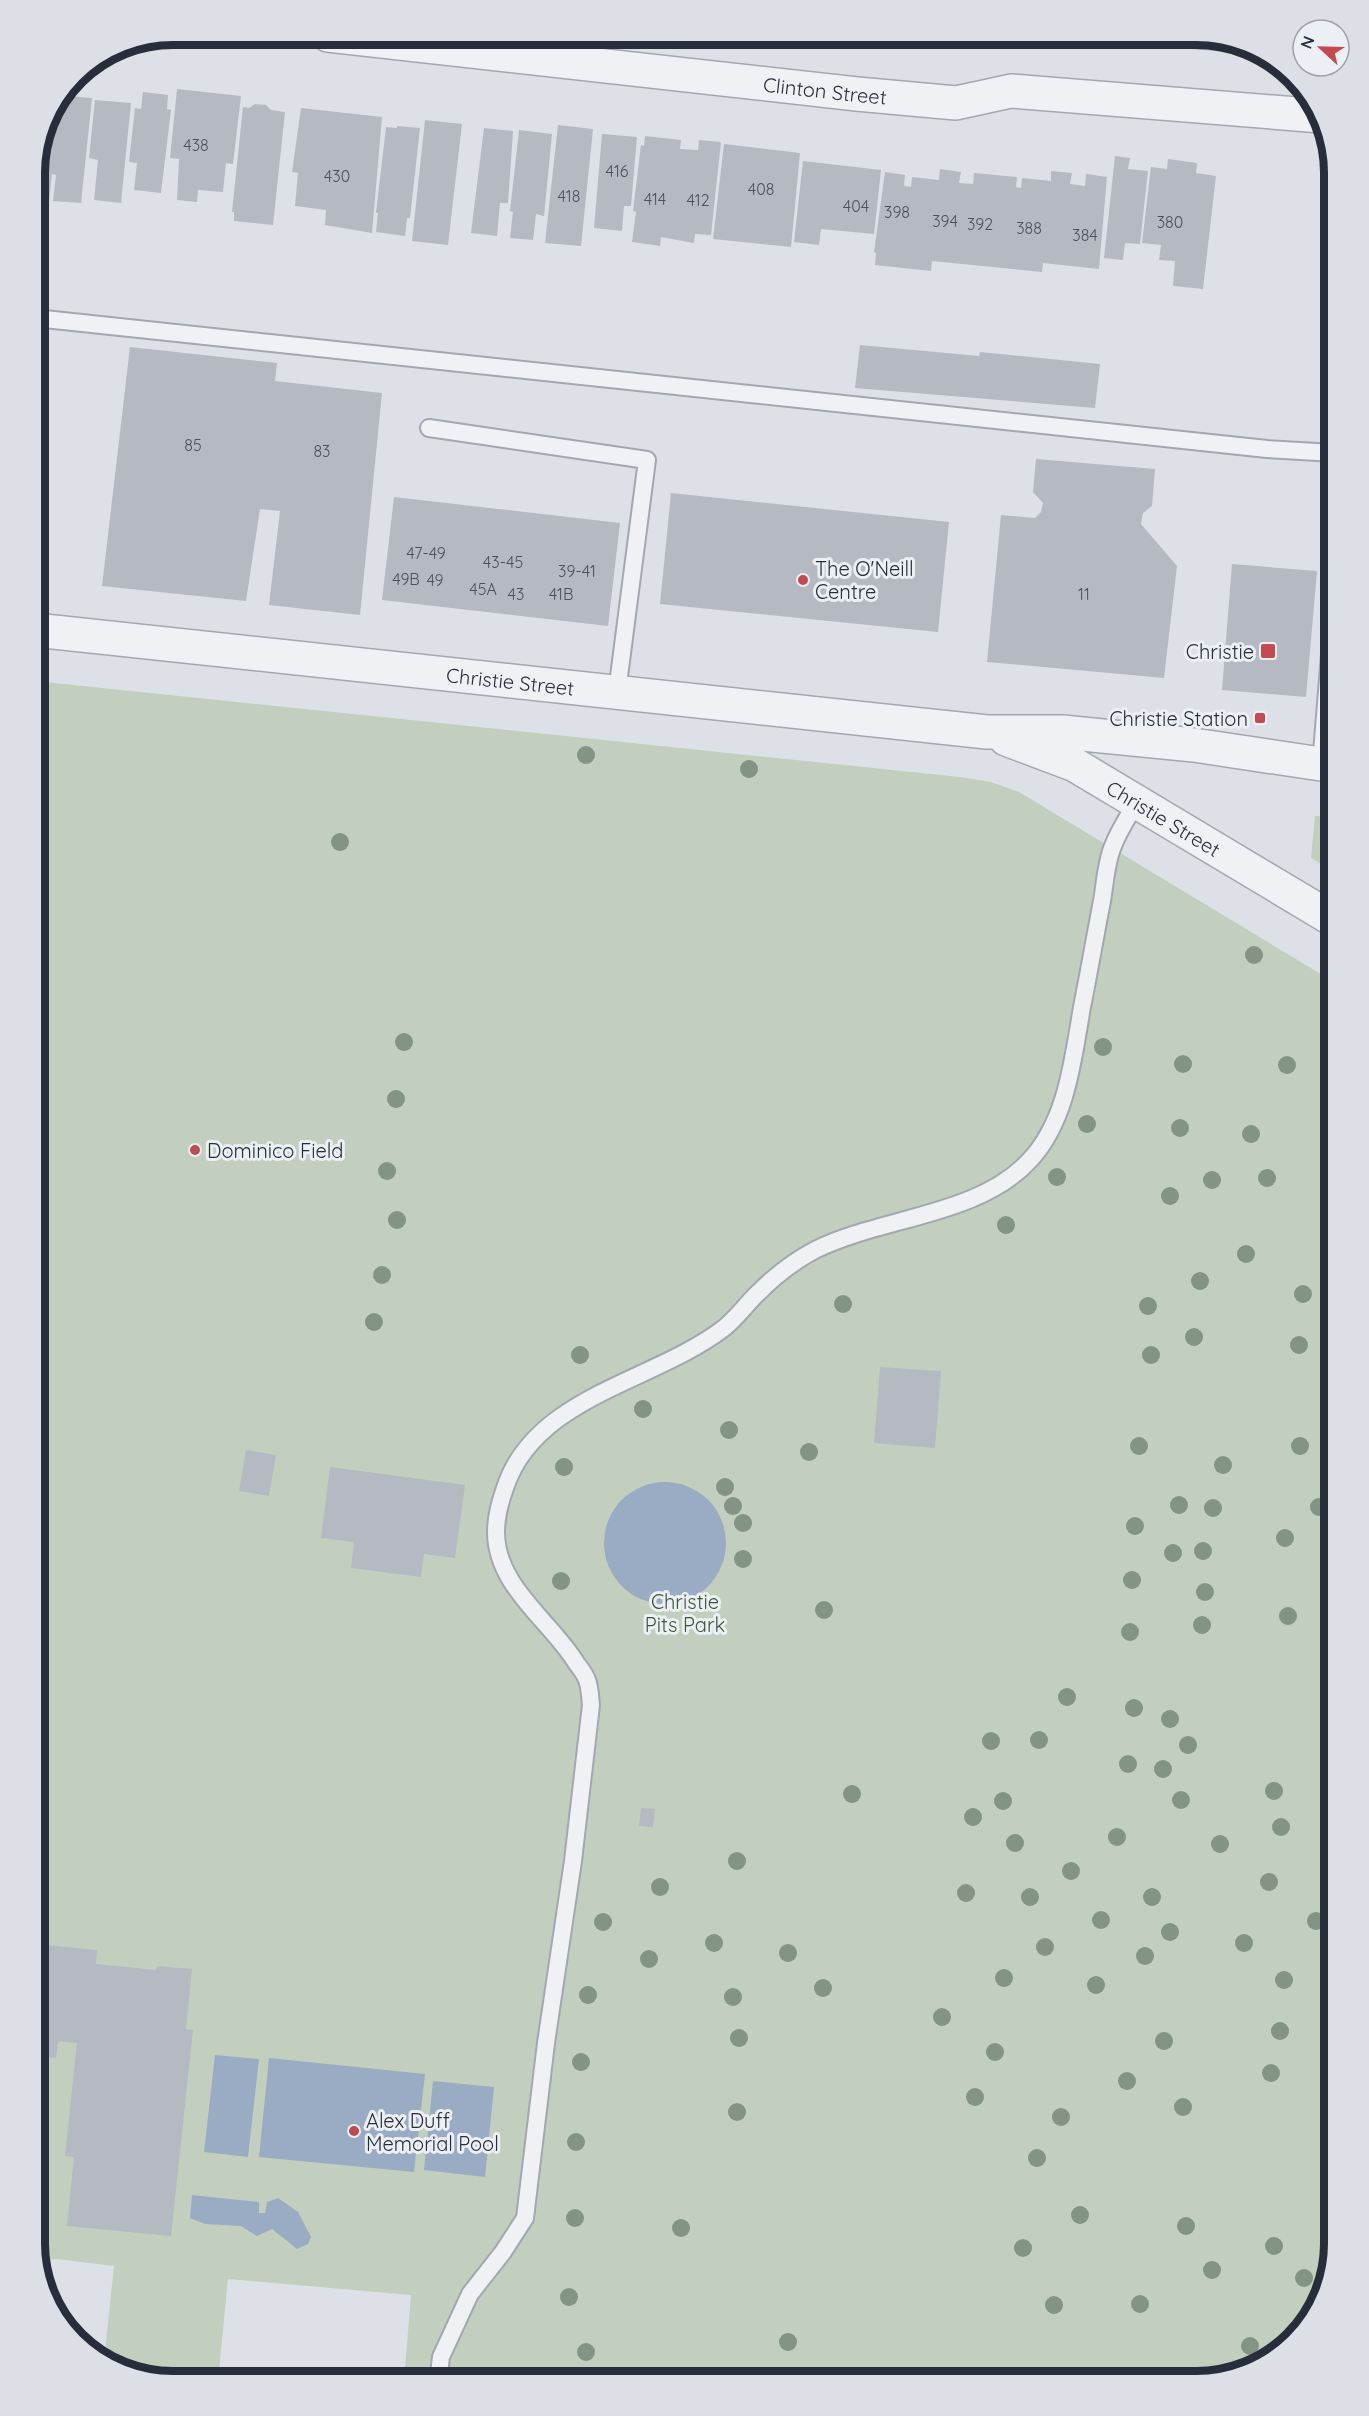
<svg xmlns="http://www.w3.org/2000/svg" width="1369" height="2416" font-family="Quicksand,sans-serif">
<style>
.green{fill:#c2cfbf}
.water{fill:#9aabc4}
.building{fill:#b5b9c2}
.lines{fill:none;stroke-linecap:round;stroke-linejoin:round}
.service-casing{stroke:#a3a7af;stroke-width:20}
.minor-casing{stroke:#a3a7af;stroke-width:36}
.tertiary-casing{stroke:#a3a7af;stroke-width:36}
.service{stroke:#eff1f4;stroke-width:16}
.minor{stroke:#eff1f4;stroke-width:33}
.tertiary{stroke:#eff1f4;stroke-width:33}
.tree{fill:#839485}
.poi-dot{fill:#c34952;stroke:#eceff4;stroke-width:2}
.labels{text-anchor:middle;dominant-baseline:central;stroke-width:6;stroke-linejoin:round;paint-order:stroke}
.number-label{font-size:16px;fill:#4b505d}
.street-label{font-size:20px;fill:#282d3b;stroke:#eceff4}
.poi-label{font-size:20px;fill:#282d3b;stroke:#eceff4;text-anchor:start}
.park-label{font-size:20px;fill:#395636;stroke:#eceff4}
.rim{fill:none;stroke:#282d3b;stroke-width:8}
</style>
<rect width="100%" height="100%" fill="#dde0e6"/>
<path class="green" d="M35,681L960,777L991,782L1019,792L1334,982V2243L1311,2320L1257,2367L1196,2381H404L411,2295L228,2279L218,2381H164L104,2361L114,2266L57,2259L38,2260L35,2243Z
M1315,816L1334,817V870L1333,871L1311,858Z"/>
<path class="water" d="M604 1543a61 61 0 1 1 122 0a61 61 0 1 1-122 0Z
M215,2055L259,2059L248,2157L204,2152Z
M269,2058L425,2074L414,2172L259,2157Z
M433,2081L494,2087L485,2177L424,2170Z
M192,2195L259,2202V2213H265L267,2202L278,2198L298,2212L311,2237L308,2244L297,2249L272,2229L257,2236L241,2226L205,2224L190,2218Z"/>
<path class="building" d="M1086,35H1111L1110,41L1085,38Z
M1111,35H1174L1172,47L1111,40Z
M1179,35H1205L1240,46L1239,53L1178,48Z
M69,84L68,96L92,98L81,203L53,201L56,175L52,174L48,211L35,210V164L45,120Z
M177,89L241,96L233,164L226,163L223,192L198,190L197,202L177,200L179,159L170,158Z
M143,92L168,95L167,109L171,110L161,193L134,190L137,163L129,162L135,108L141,109Z
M95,100L131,103L121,203L94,200L98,160L89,158Z
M255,104L266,105L271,110L285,112L273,225L234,221V212H232L243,107L249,108Z
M301,108L382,117L372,233L325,225L326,210L295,206L298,173L292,172Z
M425,120L462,124L448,245L412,241Z
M558,125L593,129L581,246L545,243Z
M397,126L420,128L410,218H407L405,236L376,232L378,213H376L386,127L397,128Z
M484,128L513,131L508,203H500L497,236L471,233Z
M519,130L552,134L544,216L536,214L533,240L510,238L513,212L510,211Z
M602,134L637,137L631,206H624L622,231L594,228Z
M645,136L681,140L680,149L698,150L699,140L721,142L711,235L695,234L694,243L661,237L660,246L632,242L636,212L633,211L641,145L644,146Z
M724,144L800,153L791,247L713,239Z
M1115,156L1130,158L1128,169L1148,171L1140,244L1125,243L1123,260L1104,258Z
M1168,159L1197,163L1196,173L1216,176L1203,289L1173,286L1175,261L1159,260L1161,245L1142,243L1151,167L1167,169Z
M803,161L881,170L874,234L821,229L819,245L794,242Z
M940,169L961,172L959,183L973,184L974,173L1017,177L1016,187L1021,188L1022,178L1051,181V171L1072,173L1070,184L1085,186L1086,174L1107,177L1099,269L1043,263L1042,272L932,261L931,271L875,265L876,253L874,252L885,172L905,175L904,186L911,187L912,177L939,180Z
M860,345L979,356L980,352L1100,364L1095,408L855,388Z
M130,347L277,363L275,381L382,393L360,615L269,605L280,511L260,509L246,601L102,586Z
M1036,459L1155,469L1152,506L1143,513L1141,524L1177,566L1164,678L987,662L1001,515L1035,518L1041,512L1043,503L1033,492Z
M671,493L949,522L938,632L660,604Z
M394,497L620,523L608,626L382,600Z
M1232,564L1317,571L1306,697L1222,690Z
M880,1367L941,1371L935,1448L874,1443Z
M246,1450L276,1455L269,1496L239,1491Z
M330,1467L465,1485L455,1558L424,1554L421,1577L351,1568L354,1542L321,1538Z
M641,1808L655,1809L653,1827L639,1826Z
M35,1944L97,1950L96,1964L156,1970L157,1966L192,1969L186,2029L193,2030L171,2236L67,2226L74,2157L65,2156L77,2043L58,2041L56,2058L35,2056Z"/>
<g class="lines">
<g class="service-casing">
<path id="service" d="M35,318L1267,449L1334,453
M429,428L647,460L617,692
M1321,765L1334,605
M438,2381L441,2357L470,2294L503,2252L525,2218L546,2043L573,1861L591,1705C590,1697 590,1687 587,1680C585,1674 580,1668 577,1664C551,1621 496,1587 496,1532C496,1517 500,1502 505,1488C535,1396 654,1382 724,1328C737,1318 747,1303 759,1292C776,1275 794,1261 815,1250C881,1217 978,1216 1029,1161C1067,1121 1073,1059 1082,1007C1089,972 1095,937 1102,901C1105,884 1106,862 1113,846C1119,830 1129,816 1137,801"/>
</g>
<g class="minor-casing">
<g id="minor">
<path id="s1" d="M328,35L857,94L956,103L1011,91L1321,116"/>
</g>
</g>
<g class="tertiary-casing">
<g id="tertiary">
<path id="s2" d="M35,630L987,732H1062L1194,745L1334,766"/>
<path id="s3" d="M1006,739L1075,765L1334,920"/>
</g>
</g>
<use href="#service" class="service"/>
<use href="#minor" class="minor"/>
<use href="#tertiary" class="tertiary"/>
</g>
<g class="tree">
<circle cx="586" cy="755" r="9"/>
<circle cx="749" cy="769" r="9"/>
<circle cx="340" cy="842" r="9"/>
<circle cx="1254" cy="955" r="9"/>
<circle cx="404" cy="1042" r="9"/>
<circle cx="1103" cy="1047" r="9"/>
<circle cx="1183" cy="1064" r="9"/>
<circle cx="1287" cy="1065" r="9"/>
<circle cx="396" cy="1099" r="9"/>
<circle cx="1087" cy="1124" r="9"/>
<circle cx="1180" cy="1128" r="9"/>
<circle cx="1251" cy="1134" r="9"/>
<circle cx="387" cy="1171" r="9"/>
<circle cx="1057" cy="1177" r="9"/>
<circle cx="1267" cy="1178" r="9"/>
<circle cx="1212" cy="1180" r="9"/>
<circle cx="1170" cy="1196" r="9"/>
<circle cx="397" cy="1220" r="9"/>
<circle cx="1006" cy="1225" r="9"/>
<circle cx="1246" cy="1254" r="9"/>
<circle cx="382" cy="1275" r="9"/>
<circle cx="1200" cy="1281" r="9"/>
<circle cx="1303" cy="1294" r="9"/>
<circle cx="843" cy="1304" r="9"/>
<circle cx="1148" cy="1306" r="9"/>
<circle cx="374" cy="1322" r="9"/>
<circle cx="1194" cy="1337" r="9"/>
<circle cx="1299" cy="1345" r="9"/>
<circle cx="580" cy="1355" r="9"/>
<circle cx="1151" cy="1355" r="9"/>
<circle cx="643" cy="1409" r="9"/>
<circle cx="729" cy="1430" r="9"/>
<circle cx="1139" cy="1446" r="9"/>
<circle cx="1300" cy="1446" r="9"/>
<circle cx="809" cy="1452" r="9"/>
<circle cx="1223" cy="1465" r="9"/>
<circle cx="564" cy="1467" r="9"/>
<circle cx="725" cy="1487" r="9"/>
<circle cx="1179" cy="1505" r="9"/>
<circle cx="733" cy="1506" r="9"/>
<circle cx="1319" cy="1507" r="9"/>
<circle cx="1213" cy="1508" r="9"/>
<circle cx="743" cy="1523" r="9"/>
<circle cx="1135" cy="1526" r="9"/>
<circle cx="1285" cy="1538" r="9"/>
<circle cx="1203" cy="1551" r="9"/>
<circle cx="1173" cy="1553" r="9"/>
<circle cx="743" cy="1559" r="9"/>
<circle cx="1132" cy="1580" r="9"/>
<circle cx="561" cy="1581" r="9"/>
<circle cx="1205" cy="1592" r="9"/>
<circle cx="824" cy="1610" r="9"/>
<circle cx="1288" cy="1616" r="9"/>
<circle cx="1202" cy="1625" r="9"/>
<circle cx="1130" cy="1632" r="9"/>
<circle cx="1067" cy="1697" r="9"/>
<circle cx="1134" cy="1708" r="9"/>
<circle cx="1170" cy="1719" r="9"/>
<circle cx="1039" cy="1740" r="9"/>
<circle cx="991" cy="1741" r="9"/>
<circle cx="1188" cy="1745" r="9"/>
<circle cx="1128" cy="1764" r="9"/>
<circle cx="1163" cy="1769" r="9"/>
<circle cx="1274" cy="1791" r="9"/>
<circle cx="852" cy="1794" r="9"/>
<circle cx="1181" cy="1800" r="9"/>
<circle cx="1003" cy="1801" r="9"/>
<circle cx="973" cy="1817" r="9"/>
<circle cx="1281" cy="1827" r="9"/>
<circle cx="1117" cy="1837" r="9"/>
<circle cx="1015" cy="1843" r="9"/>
<circle cx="1220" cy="1844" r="9"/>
<circle cx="737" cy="1861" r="9"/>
<circle cx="1071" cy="1871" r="9"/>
<circle cx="1269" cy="1882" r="9"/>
<circle cx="660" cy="1887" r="9"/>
<circle cx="966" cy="1893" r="9"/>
<circle cx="1030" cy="1897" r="9"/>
<circle cx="1152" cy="1897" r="9"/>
<circle cx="1101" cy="1920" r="9"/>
<circle cx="1316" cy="1921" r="9"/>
<circle cx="603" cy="1922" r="9"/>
<circle cx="1170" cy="1932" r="9"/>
<circle cx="714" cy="1943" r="9"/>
<circle cx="1244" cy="1943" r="9"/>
<circle cx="1045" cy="1947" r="9"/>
<circle cx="788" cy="1953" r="9"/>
<circle cx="1145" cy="1956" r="9"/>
<circle cx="649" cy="1959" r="9"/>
<circle cx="1004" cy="1978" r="9"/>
<circle cx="1284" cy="1980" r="9"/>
<circle cx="1096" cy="1985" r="9"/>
<circle cx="823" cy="1988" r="9"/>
<circle cx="588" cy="1995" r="9"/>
<circle cx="733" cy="1997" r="9"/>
<circle cx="942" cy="2017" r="9"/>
<circle cx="1280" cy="2031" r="9"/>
<circle cx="739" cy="2038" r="9"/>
<circle cx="1164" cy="2041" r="9"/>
<circle cx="995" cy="2052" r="9"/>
<circle cx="581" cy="2062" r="9"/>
<circle cx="1271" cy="2073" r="9"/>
<circle cx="1127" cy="2081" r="9"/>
<circle cx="975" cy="2097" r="9"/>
<circle cx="1183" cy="2107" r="9"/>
<circle cx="737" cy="2112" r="9"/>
<circle cx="1061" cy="2117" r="9"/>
<circle cx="576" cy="2142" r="9"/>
<circle cx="1037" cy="2158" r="9"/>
<circle cx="1080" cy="2215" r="9"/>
<circle cx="575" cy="2218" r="9"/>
<circle cx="1186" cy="2226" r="9"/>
<circle cx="681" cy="2228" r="9"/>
<circle cx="1274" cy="2246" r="9"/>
<circle cx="1023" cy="2248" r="9"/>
<circle cx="1212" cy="2270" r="9"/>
<circle cx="1304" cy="2278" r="9"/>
<circle cx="569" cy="2297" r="9"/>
<circle cx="1140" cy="2304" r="9"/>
<circle cx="1054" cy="2305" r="9"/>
<circle cx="788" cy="2342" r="9"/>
<circle cx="1250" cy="2346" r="9"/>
<circle cx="586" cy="2352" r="9"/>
</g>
<g class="poi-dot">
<circle cx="803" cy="580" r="6"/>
<rect x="1260" y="643" width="16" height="16" rx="3"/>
<rect x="1254" y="712" width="12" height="12" rx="3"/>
<circle cx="195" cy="1150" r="6"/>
<circle cx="354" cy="2131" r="6"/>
</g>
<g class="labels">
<g class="number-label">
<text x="196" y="145">438</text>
<text x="617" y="171">416</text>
<text x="337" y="176">430</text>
<text x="761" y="189">408</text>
<text x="569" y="196">418</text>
<text x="655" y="199">414</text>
<text x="698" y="200">412</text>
<text x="856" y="206">404</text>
<text x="897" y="212">398</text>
<text x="945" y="221">394</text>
<text x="1170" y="222">380</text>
<text x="980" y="224">392</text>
<text x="1029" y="228">388</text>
<text x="1085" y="235">384</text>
<text x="193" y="445">85</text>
<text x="322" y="451">83</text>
<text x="426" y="553">47-49</text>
<text x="503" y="562">43-45</text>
<text x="577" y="571">39-41</text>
<text x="406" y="579">49B</text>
<text x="435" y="580">49</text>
<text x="483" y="589">45A</text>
<text x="516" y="594">43</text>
<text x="561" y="594">41B</text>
<text x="1084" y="594">11</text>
</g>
<g class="street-label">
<text stroke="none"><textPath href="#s1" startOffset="500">Clinton Street</textPath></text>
<text stroke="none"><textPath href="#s2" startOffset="478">Christie Street</textPath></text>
<text stroke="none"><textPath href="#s3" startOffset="177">Christie Street</textPath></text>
</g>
<g class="poi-label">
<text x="815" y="568">The O'Neill<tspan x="815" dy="23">Centre</tspan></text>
<text x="1254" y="651" text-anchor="end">Christie</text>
<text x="1248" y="718" text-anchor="end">Christie Station</text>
<text x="207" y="1150">Dominico Field</text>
<text x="366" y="2120">Alex Duff<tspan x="366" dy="23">Memorial Pool</tspan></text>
</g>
<g class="park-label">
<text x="685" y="1601">Christie<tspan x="685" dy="23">Pits Park</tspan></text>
</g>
</g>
<path d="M0 0H1369V2416H0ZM173 45H1196A128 128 0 0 1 1324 173V2243A128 128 0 0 1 1196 2371H173A128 128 0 0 1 45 2243V173A128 128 0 0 1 173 45Z" fill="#dcdfe5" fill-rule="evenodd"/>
<path class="rim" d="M173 45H1196A128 128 0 0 1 1324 173V2243A128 128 0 0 1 1196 2371H173A128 128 0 0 1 45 2243V173A128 128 0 0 1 173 45Z"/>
<g transform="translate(1321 48) rotate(292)"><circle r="28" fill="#eceff4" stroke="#9ea1aa" stroke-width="1.5"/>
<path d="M0-4.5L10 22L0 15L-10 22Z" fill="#c34952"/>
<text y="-9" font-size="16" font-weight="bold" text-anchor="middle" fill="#282d3b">N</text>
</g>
</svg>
